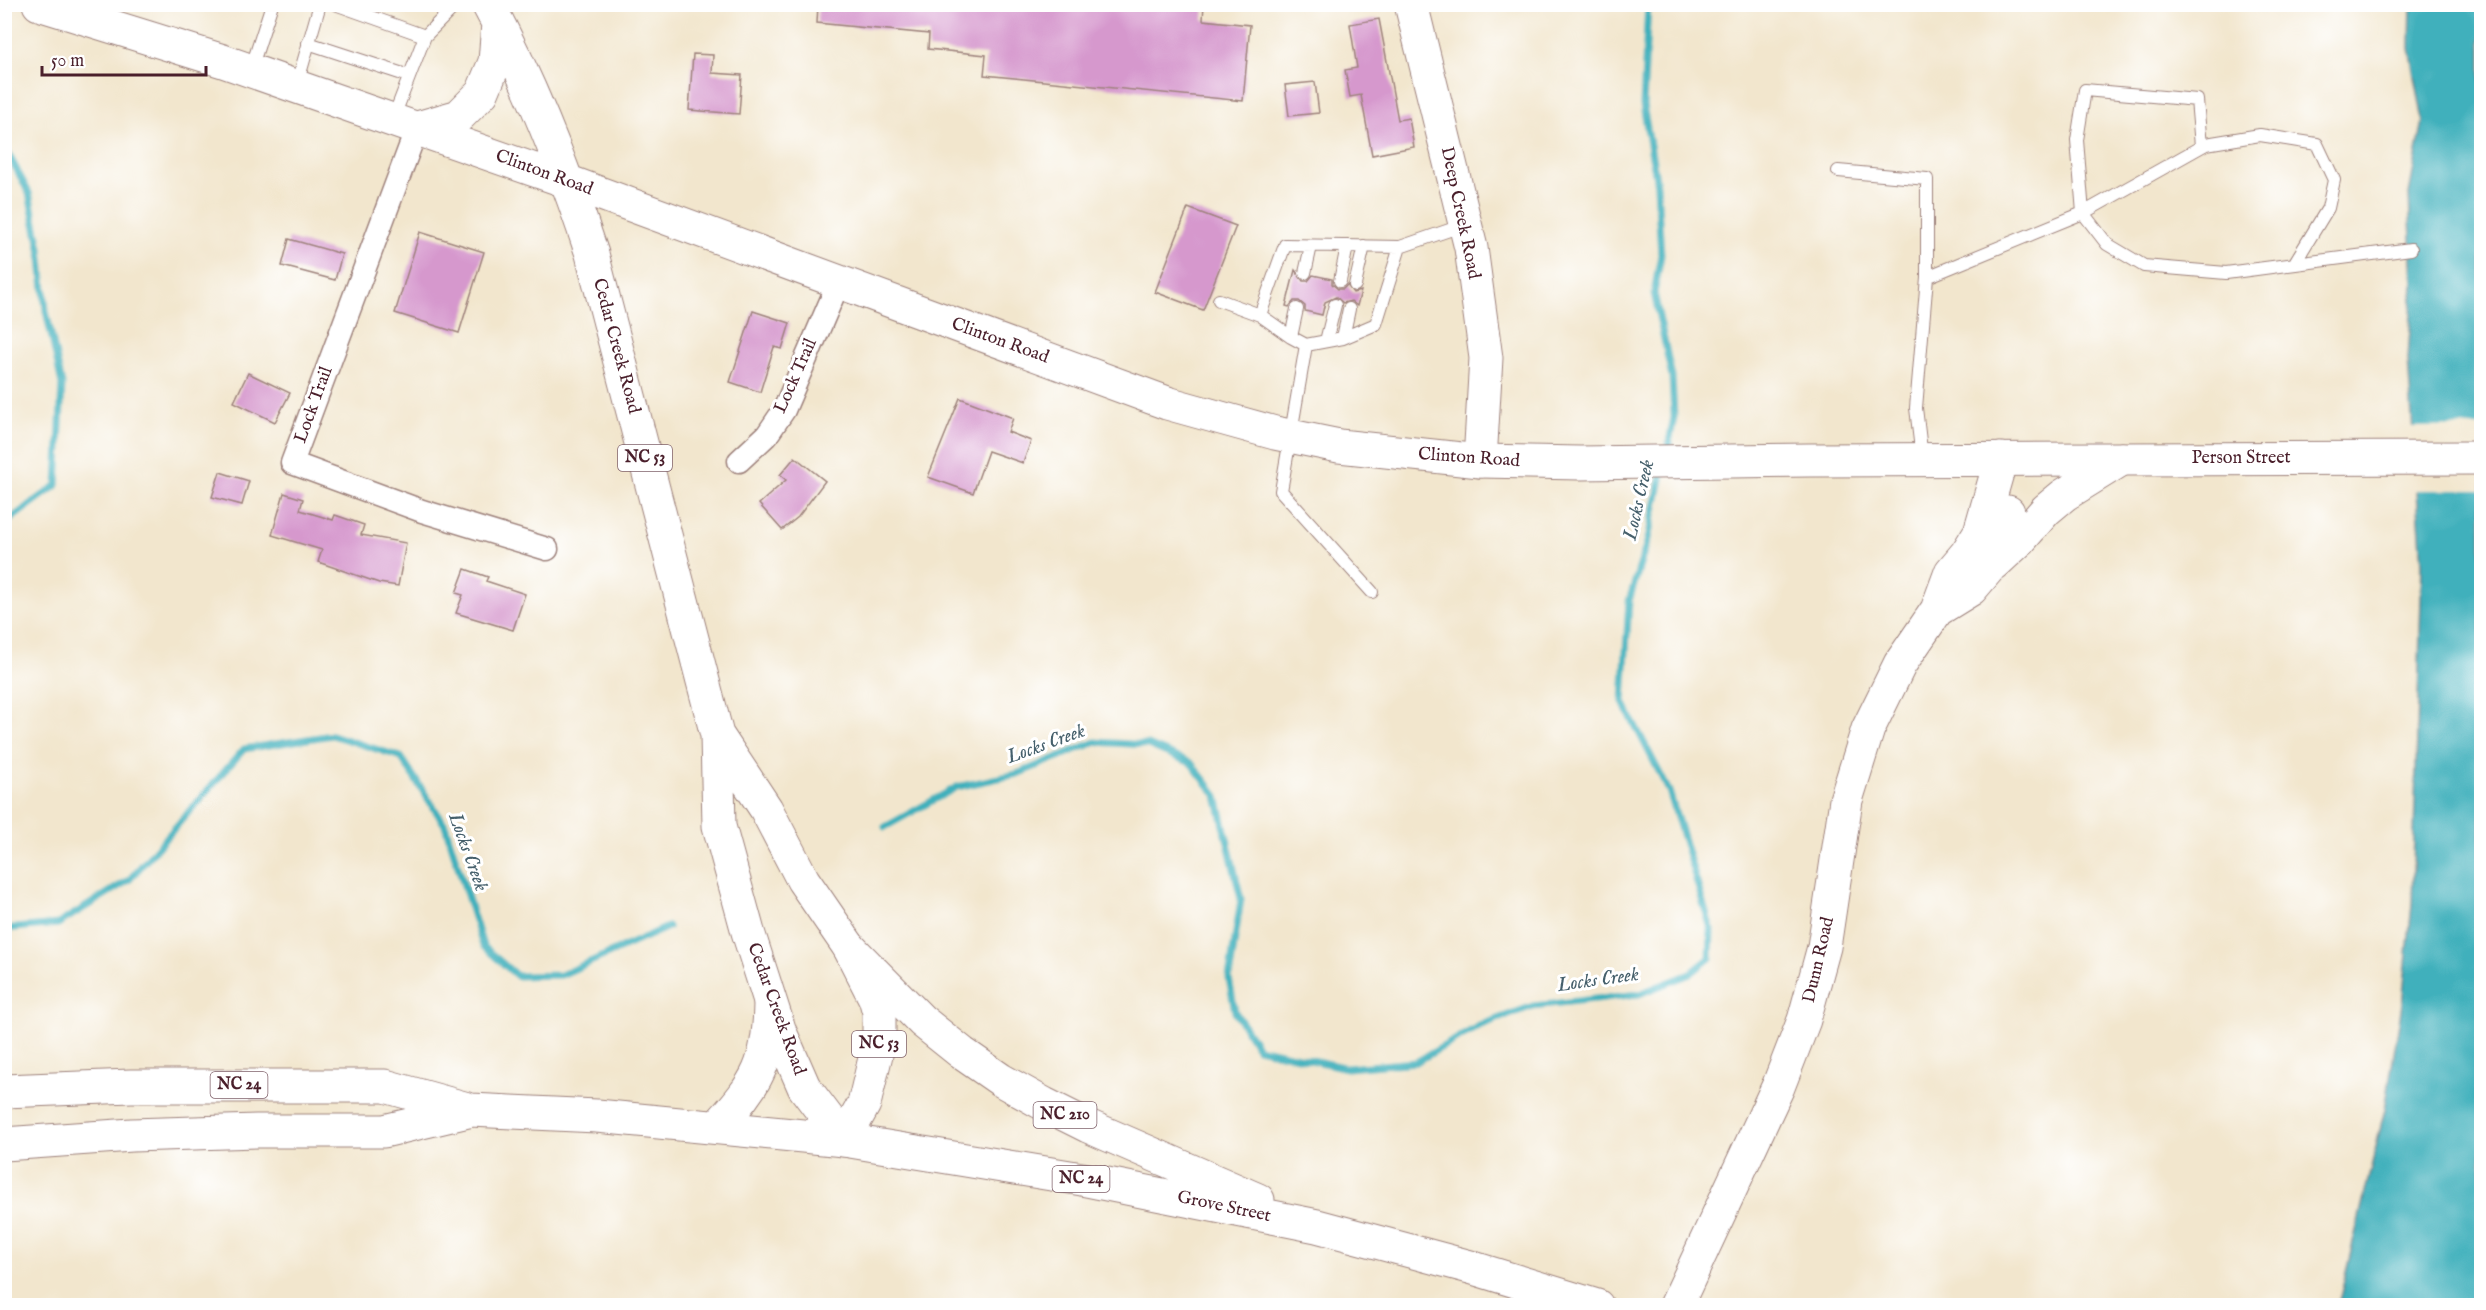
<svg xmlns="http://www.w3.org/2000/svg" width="2486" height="1310" font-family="'IM FELL English',serif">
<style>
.water{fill:#40b0bc;stroke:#456874;stroke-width:1.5}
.pier{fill:#f2e6cd}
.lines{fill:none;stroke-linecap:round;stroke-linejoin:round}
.stream{stroke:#40b0bc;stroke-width:7}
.building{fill:#d698cd}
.lane-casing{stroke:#9e827c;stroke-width:14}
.street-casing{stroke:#9e827c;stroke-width:25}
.secondary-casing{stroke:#9e827c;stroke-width:35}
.primary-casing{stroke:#9e827c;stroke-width:35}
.highway-casing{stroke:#9e827c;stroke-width:35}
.lane{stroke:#fff;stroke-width:12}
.street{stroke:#fff;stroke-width:22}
.secondary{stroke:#fff;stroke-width:33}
.primary{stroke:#fff;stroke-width:33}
.highway{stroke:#fff;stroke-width:33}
.rail{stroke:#4a1f2b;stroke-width:4.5}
.labels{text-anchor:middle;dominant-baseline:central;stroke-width:6;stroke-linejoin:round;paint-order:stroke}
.shield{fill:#fff;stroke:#80626b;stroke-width:1.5}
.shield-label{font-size:16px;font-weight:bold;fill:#4a1f2b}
.street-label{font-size:18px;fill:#4a1f2b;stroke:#fff}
.water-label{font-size:20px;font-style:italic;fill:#46606c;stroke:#fff}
</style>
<rect width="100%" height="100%" fill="#fff"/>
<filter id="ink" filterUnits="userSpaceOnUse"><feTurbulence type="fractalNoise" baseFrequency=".0167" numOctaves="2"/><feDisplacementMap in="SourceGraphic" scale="12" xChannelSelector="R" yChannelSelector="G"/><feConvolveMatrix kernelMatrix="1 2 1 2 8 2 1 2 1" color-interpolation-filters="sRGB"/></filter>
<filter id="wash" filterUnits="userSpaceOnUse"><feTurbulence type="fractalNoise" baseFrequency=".008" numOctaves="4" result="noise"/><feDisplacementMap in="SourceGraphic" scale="24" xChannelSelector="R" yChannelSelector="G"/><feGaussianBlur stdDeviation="1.35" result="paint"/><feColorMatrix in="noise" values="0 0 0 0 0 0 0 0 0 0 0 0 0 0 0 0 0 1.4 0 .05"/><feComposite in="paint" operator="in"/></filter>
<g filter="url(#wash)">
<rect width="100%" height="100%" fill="#f2e6cd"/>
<path class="water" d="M2411,5H2481V1305L2338,1306L2385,1109L2402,1004L2412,905L2422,564L2408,359L2413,284L2409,194L2423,121L2410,48Z"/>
<path class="pier" d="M2481,426V490H2413L2409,427Z"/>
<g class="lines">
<path class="stream" d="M1648,4L1643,105L1657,185L1661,255L1654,293L1672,377L1674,417L1667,453
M4,146L29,193L40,248L46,311L62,384L57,485L4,524
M885,827L957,787L1017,774L1095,742L1148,745L1191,763L1217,796L1241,899L1229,978L1235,1012L1258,1048L1347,1068L1416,1062L1481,1025L1533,1006L1639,994L1690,974L1710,958L1711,929L1669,791L1623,702L1629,601L1648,539L1663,470
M4,929L58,924L129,880L244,749L332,735L401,757L445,825L483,946L517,976L561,975L668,927"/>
</g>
<g id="blocks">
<path class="building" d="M818,4H1204L1203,20L1250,25L1243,101L984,75L986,55L928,49L929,34L817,23Z
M1379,19L1398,120L1409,118L1414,147L1372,155L1361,95L1350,97L1345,70L1357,68L1350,24Z
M693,54L713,55L712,73L742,75L739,114L689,110Z
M1315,82L1319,113L1289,116L1285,85Z
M1188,208L1236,226L1203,310L1155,292Z
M420,232L484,252L459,333L395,313Z
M289,239L342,254L335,280L282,266Z
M1295,270L1303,281H1308L1313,275L1332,279V284L1338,289H1343L1347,285L1353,293L1361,291L1357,306L1351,301L1343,303L1336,297L1325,302L1322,315L1305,311V306L1299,301H1294L1289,307L1286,306Z
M753,311L790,323L782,349L774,347L760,392L730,382Z
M248,373L290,393L275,422L234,402Z
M960,398L1013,418L1008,432L1031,441L1023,463L988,451L973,493L928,477Z
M795,457L825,481L798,517L782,530L759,504L786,480L780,475Z
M220,472L249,481L242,505L212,497Z
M284,493L303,499L300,510L333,520L335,515L364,525L361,535L406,543L398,586L379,583L318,562L322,550L272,535Z
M465,569L488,577L486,581L525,594L513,630L456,613L463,595L456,593Z"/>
</g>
</g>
<g filter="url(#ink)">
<use href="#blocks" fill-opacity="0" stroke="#9e827c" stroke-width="1.5"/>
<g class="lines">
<g class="lane-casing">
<path id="lane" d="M335,4L425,36L457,4
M308,43L409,76
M251,69L272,4
M297,84L320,4
M393,119L425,36
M1838,171L1927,179V277L1916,408L1922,458
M2294,264L2328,208L2334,180L2317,144L2260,135L2206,144L2083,213L2107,244L2144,266L2226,273L2411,249
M1305,273L1311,246
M1927,277L2083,213L2077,140L2085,90L2197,100L2201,146
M1340,281L1347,246
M1355,285L1364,246
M1219,300L1260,315
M1291,337L1297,309
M1343,338L1349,309
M1326,341L1335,305
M1306,345L1291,337L1260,315L1285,245L1400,247
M1372,592L1281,491L1306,345L1343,338L1376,324L1400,247L1464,225"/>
</g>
<g class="street-casing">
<path id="street" d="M417,128L292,463L422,511L547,549
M739,461L767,435L784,410L839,282"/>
</g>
<g class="secondary-casing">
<path id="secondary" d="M39,4L223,61L569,182
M1411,4L1471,248L1486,358L1480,461
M1994,564L2020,540L2046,510L2064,495L2122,459
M1937,610L1971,589L1988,569L2008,512
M1676,1306L1778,1087L1804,1020L1824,947L1846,800L1868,729L1900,664L1937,610L1951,572L1967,553L1980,532L2001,459"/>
</g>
<g class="primary-casing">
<path id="primary" d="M488,4C531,84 564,168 592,254L717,735L719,826L748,932L780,1032L804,1087L844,1140L864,1104L879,1042V1012L875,998L849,947L803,880L766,809L717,735
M417,128L459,116L482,93L495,62L498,23
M569,182L1167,403L1275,433L1339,446L1480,461L1580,463L1809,460L2482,458"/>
</g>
<g class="highway-casing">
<path id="highway" d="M849,947L922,1021L962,1053L1001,1080L1044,1104L1088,1126L1258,1200
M4,1091L131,1086H385L471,1110L597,1116L844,1140L1082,1179L1317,1226L1470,1267L1597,1306
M718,1126C758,1082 769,1064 770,1004
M4,1144L132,1135L257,1131H384L468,1111"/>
</g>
<use href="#lane" class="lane"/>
<use href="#street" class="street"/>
<use href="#secondary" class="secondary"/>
<use href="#primary" class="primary"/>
<use href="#highway" class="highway"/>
<path class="rail" d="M2424,4L2482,7"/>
</g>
</g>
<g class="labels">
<g class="shield">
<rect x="618" y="445" width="54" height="26" rx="4.5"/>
<rect x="852" y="1031" width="54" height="26" rx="4.5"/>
<rect x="210.5" y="1072" width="57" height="26" rx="4.5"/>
<rect x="1033.5" y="1102" width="63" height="26" rx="4.5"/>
<rect x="1052.5" y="1166" width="57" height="26" rx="4.5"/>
</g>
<g class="shield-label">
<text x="645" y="458">NC 53</text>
<text x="879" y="1044">NC 53</text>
<text x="239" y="1085">NC 24</text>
<text x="1065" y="1115">NC 210</text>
<text x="1081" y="1179">NC 24</text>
</g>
<g class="street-label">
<text transform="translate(544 173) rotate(20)">Clinton Road</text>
<text transform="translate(1460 213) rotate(78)">Deep Creek Road</text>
<text transform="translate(1000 341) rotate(20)">Clinton Road</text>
<text transform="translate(616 346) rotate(75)">Cedar Creek Road</text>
<text transform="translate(796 376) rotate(-66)">Lock Trail</text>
<text transform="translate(314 405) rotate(-70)">Lock Trail</text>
<text transform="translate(1469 458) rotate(4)">Clinton Road</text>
<text x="2241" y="458">Person Street</text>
<text transform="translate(1819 960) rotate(-77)">Dunn Road</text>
<text transform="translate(776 1009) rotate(70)">Cedar Creek Road</text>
<text transform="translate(1224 1207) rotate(12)">Grove Street</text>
</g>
<g class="water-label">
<text transform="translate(1639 500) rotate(-77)">Locks Creek</text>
<text transform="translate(1046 744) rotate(-20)">Locks Creek</text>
<text transform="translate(468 852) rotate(70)">Locks Creek</text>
<text transform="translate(1598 980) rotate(-8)">Locks Creek</text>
</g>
</g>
<rect width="2486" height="1310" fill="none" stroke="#fff" stroke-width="24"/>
<path d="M42 66v9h164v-9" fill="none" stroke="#4a1f2b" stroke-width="3"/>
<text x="51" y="66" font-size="18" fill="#4a1f2b" stroke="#ffffff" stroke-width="4.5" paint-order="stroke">50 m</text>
</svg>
